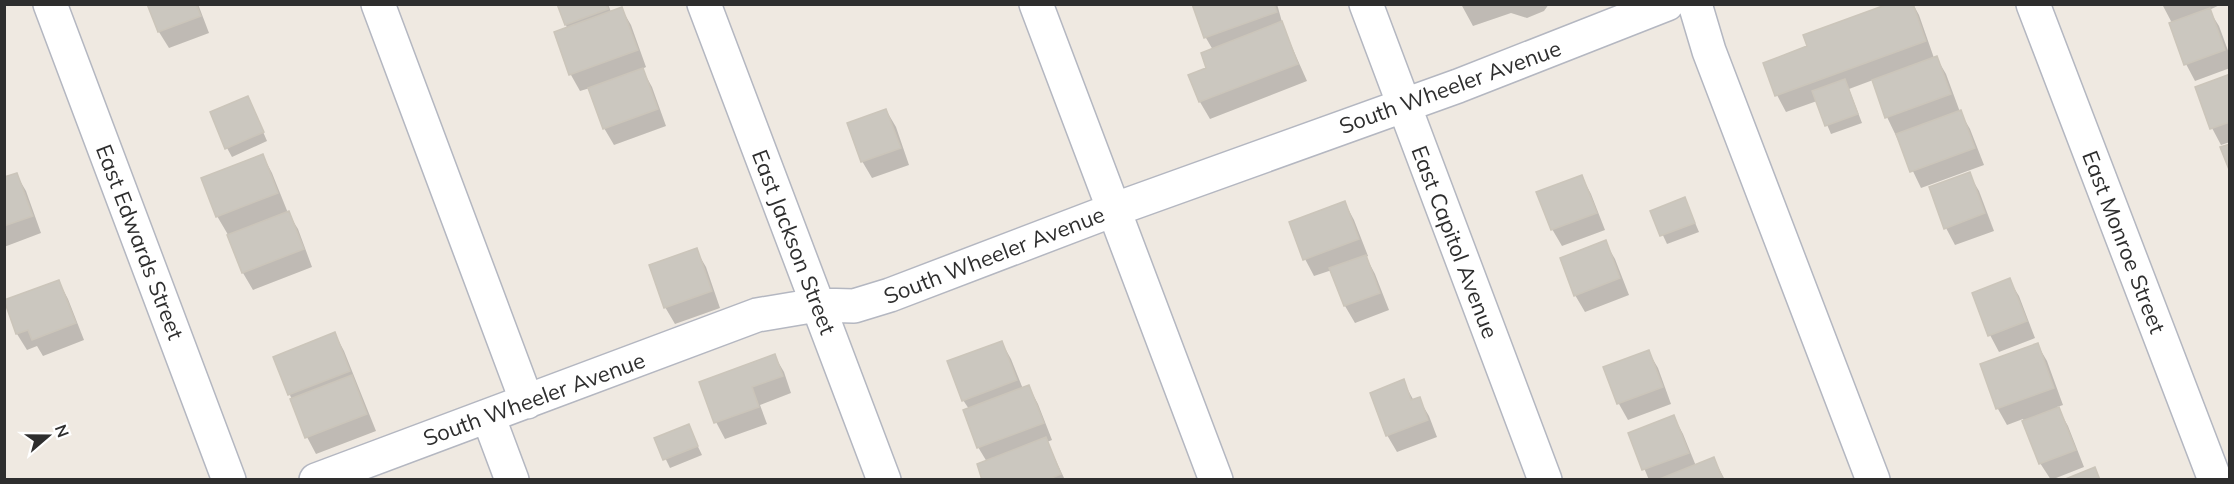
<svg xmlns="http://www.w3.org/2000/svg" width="2234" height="484" font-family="Mulish,sans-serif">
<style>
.shadow{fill:#0003}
.building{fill:#cbc7bf;stroke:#cbc5ba;stroke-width:1.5}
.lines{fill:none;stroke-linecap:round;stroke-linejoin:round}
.minor-casing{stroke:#b4b7c1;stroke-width:36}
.minor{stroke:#fff;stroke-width:33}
.labels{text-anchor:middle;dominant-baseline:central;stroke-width:5;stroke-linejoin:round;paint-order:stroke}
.street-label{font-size:22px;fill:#2e2e2e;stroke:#fff}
</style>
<rect width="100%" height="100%" fill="#efe9e1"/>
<path class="shadow" d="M149,4H198L209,33L169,48L159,32Z
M559,4H608L611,12L621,8L631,25L646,67L642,69L652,87L666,126L614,145L604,128L590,88L580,91L571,75L555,33L567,28Z
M1194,4H1277L1284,29L1307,81L1210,119L1200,102L1190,76L1208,69L1213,50L1206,38Z
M1461,4H1549L1544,11L1527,18L1511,13L1473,26Z
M1913,4L1919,15L1934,58L1936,57L1946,74L1960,112L1970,129L1984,165L1921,188L1887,117L1873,80L1849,89L1862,123L1831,134L1817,101L1786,112L1777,95L1765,64Z
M2162,4H2222L2209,10L2219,26L2230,56V68L2195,81L2186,64L2172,23Z
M2230,76V142L2221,145L2212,128Z
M252,106L267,141L232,157L227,148Z
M886,110L896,127L909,165L872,178L862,161Z
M263,156L272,173L288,213L298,229L312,267L253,290L243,273L227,233L217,216Z
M16,174L26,191L41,233L4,247V179Z
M1969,174L1979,191L1994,231L1955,245L1946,228Z
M1582,177L1591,194L1605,230L1562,246L1552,229Z
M1685,199L1699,232L1667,244L1652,212Z
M1345,203L1354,220L1368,256L1366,257L1375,274L1389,310L1355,323L1345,306L1332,270L1314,276L1305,259L1291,223Z
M1605,242L1615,259L1629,295L1585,312L1575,295Z
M696,250L706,267L720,308L675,324L665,307Z
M2009,280L2019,296L2035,338L1999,352L1990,335Z
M59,282L68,299L84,340L43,356L37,346L27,350L17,334Z
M335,334L344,351L376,431L316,454L307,437L275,358Z
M1002,343L1011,359L1023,389L1029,387L1038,404L1052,440L1047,442L1065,480H984L987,462L978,447L969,409L963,400Z
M2037,344L2047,361L2063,405L2057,407L2068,426L2084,467L2051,480L2040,463L2023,419L2007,425L1998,409L1982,365Z
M1648,351L1658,368L1671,404L1628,420L1619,404L1605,368Z
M774,355L784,372L791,393L760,405L767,424L725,439L716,422Z
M1403,381L1414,401L1419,399L1429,416L1437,437L1397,452L1387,435Z
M1674,417L1683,434L1696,466L1714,459L1725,480H1649L1630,434Z
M688,426L702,455L670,468L656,439Z"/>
<path class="building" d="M147,4H196L201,16L158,32Z
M557,4H606L608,9L565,25Z
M1192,4H1274L1277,12L1204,38Z
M1888,4H1913L1926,41L1775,96L1763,63L1807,46L1803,35Z
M622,7L638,50L569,75L554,32Z
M2210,8L2225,50L2184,65L2169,23Z
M1282,21L1298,64L1199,102L1188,75L1206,68L1201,53Z
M1937,56L1951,94L1885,118L1872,80Z
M643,68L658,109L603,129L588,88Z
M2230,74V122L2210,129L2195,87Z
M1845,79L1858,114L1825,126L1812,91Z
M248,96L264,132L225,149L210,112Z
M886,109L901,148L861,162L847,123Z
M1961,110L1975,148L1910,172L1896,134Z
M2230,144V172L2220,147Z
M263,154L278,193L216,217L201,178Z
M1970,172L1985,213L1944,229L1929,187Z
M17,173L33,216L4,226V177Z
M1582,175L1597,213L1551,230L1536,192Z
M1685,197L1695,223L1660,236L1650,211Z
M1345,201L1359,239L1303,260L1289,222Z
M289,211L304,249L242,273L227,235Z
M1606,240L1620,278L1574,296L1560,258Z
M697,248L712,291L664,308L649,265Z
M1366,255L1380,293L1344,306L1329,268Z
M2010,278L2027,321L1988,336L1972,293Z
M59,280L76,323L32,340L28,330L16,334L4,300Z
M335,332L350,371L288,395L273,357Z
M1002,341L1017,380L962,401L947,361Z
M2038,343L2054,388L1996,409L1980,364Z
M1649,350L1663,387L1617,404L1603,367Z
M775,354L783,376L752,387L759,407L714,423L699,382Z
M352,375L367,414L305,438L290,399Z
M1404,379L1411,400L1420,397L1428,420L1386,436L1370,393Z
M1029,385L1044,423L977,448L963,410Z
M2059,407L2076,450L2039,464L2022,421Z
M1674,415L1689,453L1642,470L1628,433Z
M689,424L698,446L663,460L654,438Z
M1046,437L1061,474L1047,480H982L977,464Z
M1714,457L1723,480H1657Z
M2095,467L2100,480H2063Z"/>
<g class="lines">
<g class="minor-casing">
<path id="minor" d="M50,4L229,480
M378,4L527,402
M704,4L884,480
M1036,4L1216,480
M1366,4L1545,480
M1695,4L1709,51L1873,480
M2033,4L2215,480
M488,416L512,480
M316,480L757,315L817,305L854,306L890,295L1113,210L1458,86L1667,4"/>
</g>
<use href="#minor" class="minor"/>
</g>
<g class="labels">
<g class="street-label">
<text transform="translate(1450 87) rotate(-20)">South Wheeler Avenue</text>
<text transform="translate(140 242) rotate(69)">East Edwards Street</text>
<text transform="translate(794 242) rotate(69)">East Jackson Street</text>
<text transform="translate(1455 242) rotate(69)">East Capitol Avenue</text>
<text transform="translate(2124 242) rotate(69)">East Monroe Street</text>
<text transform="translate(994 255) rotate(-21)">South Wheeler Avenue</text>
<text transform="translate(534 399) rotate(-20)">South Wheeler Avenue</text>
</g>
</g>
<rect width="2234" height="484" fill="none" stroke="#2e2e2e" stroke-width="12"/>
<g transform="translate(48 436) rotate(70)" stroke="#ffffff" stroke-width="4.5" paint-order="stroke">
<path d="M0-4.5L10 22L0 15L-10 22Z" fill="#2e2e2e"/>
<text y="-9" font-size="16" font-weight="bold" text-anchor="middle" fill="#2e2e2e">N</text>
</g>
</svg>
